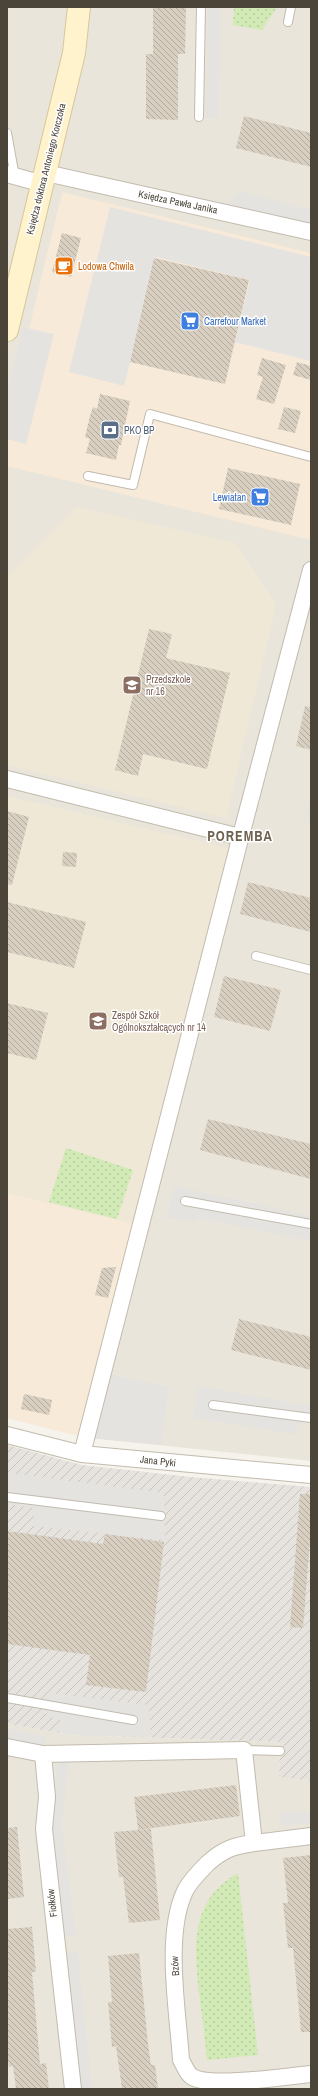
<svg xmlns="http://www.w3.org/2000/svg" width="318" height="2096" font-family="'Archivo Narrow',sans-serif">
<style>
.residential{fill:#eae5da}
.commercial{fill:#f7ead8}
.industrial{fill:url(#industrial-furrows)}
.education{fill:#efe8d6}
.park{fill:url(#park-dots)}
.parking{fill:#e5e3e0}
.building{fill:url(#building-back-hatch)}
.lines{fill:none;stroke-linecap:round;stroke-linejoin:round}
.lane-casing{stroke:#c2bbae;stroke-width:10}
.street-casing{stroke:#c2bbae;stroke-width:18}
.secondary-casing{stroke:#d6c79b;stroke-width:24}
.lane{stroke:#fff;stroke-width:8}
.street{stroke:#fff;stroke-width:16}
.secondary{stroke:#fff3cd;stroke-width:22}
.labels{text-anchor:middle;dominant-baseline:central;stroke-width:3;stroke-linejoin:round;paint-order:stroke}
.street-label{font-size:10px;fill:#4b4439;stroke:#fff}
.food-label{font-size:10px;fill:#c56008;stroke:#fff;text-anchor:start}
.shop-label{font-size:10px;fill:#366cbe;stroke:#fff;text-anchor:start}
.service-label{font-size:10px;fill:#4e5e75;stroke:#fff;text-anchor:start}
.education-label{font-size:10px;fill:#785e54;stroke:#fff;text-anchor:start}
.district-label{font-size:14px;font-weight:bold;letter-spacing:1px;fill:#6e6250;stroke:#fff}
</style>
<defs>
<pattern id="industrial-furrows" width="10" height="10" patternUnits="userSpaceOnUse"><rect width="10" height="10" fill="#e6e2dd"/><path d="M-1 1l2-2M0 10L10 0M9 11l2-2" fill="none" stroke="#c7c3be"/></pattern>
<pattern id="park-dots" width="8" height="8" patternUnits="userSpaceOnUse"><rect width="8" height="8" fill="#d2eab5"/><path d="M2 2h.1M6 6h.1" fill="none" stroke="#b6ca9c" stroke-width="1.8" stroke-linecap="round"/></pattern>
<pattern id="building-back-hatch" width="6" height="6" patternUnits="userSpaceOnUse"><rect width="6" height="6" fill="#d8cfc1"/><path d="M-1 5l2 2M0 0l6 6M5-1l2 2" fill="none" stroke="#b1aa9e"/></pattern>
</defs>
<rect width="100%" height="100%" fill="#f6f3ec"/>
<path class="residential" d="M7,7H311V1461L90,1438L8,1194L7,1197Z
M7,1724L73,1735L280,1742L279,1777L311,1781V2089H7Z"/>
<path class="commercial" d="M62,192L311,253V540L7,466V420Z
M8,1193L138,1225L82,1437L7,1418Z"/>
<path class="industrial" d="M7,1445L82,1465L191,1477L311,1487V1781L279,1777L280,1742L73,1735L7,1724Z"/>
<path class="education" d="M76,507L235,543L276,605L226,818L7,765V576Z
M7,796L232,849L138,1225L8,1193L7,1197Z"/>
<path class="park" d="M234,7H277L262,30L233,25Z
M66,1148L133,1170L117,1219L49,1202Z
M238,1873L258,2055L207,2060C205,2038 202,2015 199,1993C194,1944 190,1901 238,1873Z"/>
<path class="parking" d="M208,7H221L218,118H205Z
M239,191L311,210V225L227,204Z
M110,207L311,257V361L235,342L250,280L156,257L124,386L69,372Z
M23,327L54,334L26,444L7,439V393Z
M311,795V819L306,818Z
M174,1186L311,1216V1241L199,1218L193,1222L167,1217Z
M108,1374L169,1387L161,1445L90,1438Z
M198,1386L311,1406V1422L303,1420L295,1434L193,1418Z
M7,1473L164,1493L165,1540L33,1526L34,1508L7,1504Z
M49,1693L149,1705L151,1737L73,1735L59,1732L60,1720L47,1716Z
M7,1728L46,1737L44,1748L7,1740Z
M57,1760H69L62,1826L76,1936H64L51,1826Z
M311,1811V1823L281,1826L280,1813Z
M78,1952L92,2089H79L65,1953Z"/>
<path class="building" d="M153,7H186L185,54H178V120L146,119V54H153Z
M244,116L311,133V167L236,148Z
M62,233L81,238L71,277L52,272Z
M154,258L249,280L225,384L130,362Z
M262,358L286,365L274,404L256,399L263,377L257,375Z
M297,362L311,366V380L293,375Z
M100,394L130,401L121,445H119L116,460L86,453L90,439L85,437L90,416L93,407L97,409Z
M284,407L301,411L295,433L278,429Z
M228,468L300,484L291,525L219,509Z
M149,629L172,634L166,658L230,673L207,769L143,754L138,776L115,770Z
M305,706L311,707V750L296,746Z
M7,811L29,817L12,885L7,884Z
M63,852L77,853L76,867L62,866Z
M248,882L311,898V932L240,914Z
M7,902L86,922L74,968L7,952Z
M224,976L281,990L270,1031L214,1017Z
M7,1003L48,1013L36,1060L7,1053Z
M208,1119L311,1144V1179L200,1150Z
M116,1267L108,1298L95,1295L102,1268Z
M239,1319L311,1337V1370L231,1350Z
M24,1394L52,1400L49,1415L21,1409Z
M300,1494H311V1527L303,1628L290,1627Z
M7,1531L103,1544L105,1534L164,1542L146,1692L86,1685L90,1655L7,1644Z
M236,1785L240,1816L138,1830L134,1797Z
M17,1827L24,1897L7,1899V1828Z
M151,1829L160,1920L129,1923L123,1877H119L114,1832Z
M311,1855V2032H301L293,1948H288L283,1903H288L283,1858Z
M32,1927L36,1972H32L40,2064L46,2063L49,2089H16L13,2066L9,2067L7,2052V1929Z
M139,1953L148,2044L151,2065H155L158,2089H122L116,2046L112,2047L108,2002H112L108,1956Z"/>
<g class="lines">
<g class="lane-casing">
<path id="lane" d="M288,22L291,7
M199,117L201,7
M7,133L15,177
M88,476L133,485L150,414L311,457
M256,956L311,970
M185,1201L311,1224
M213,1405L311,1418
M7,1497L161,1516
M7,1698L133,1720
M244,1750L280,1751"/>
</g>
<g class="street-casing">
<path id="street" d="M46,173L311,232
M7,174L43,184
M7,779L240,837
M7,1435L82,1454L311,1475
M82,1454L239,843L311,570
M7,1747L43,1754L47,1797L44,1829L73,2089
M43,1754L244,1750L254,1843L311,1836
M254,1843C233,1846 224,1849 208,1863C200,1871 190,1881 185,1891C164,1935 178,2012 181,2060C184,2065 187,2073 191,2076C208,2089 288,2076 311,2074"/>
</g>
<g class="secondary-casing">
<path id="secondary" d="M7,330L74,53L79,7"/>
</g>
<use href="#lane" class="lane"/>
<use href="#street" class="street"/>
<use href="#secondary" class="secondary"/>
</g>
<defs>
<g id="cafe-square" transform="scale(1)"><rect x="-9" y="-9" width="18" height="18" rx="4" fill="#e8710a" stroke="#fff"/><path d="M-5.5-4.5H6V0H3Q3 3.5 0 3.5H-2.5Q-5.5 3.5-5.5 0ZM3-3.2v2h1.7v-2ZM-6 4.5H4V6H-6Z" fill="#fff"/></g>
<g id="supermarket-square" transform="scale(1)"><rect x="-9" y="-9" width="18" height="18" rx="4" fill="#3f7fe0" stroke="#fff"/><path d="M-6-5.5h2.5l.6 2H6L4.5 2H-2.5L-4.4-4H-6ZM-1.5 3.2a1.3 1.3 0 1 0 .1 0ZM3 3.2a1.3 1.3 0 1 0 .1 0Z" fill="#fff"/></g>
<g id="bank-square" transform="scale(1)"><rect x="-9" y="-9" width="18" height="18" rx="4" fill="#5c6f8a" stroke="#fff"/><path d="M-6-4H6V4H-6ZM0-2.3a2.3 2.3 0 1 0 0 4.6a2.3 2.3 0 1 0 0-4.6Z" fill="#fff"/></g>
<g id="school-square" transform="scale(1)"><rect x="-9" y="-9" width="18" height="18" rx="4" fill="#8d6e63" stroke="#fff"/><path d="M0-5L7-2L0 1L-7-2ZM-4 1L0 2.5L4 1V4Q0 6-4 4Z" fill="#fff"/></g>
</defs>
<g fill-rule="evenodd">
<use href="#cafe-square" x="64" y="266"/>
<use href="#supermarket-square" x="190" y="321"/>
<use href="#bank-square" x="110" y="430"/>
<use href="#supermarket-square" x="260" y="497"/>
<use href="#school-square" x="132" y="685"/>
<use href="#school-square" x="98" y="1021"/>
</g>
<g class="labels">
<g class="street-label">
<text transform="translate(46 169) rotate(-76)">Księdza doktora Antoniego Korczoka</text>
<text transform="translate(178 202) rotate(12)">Księdza Pawła Janika</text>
<text transform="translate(158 1461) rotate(6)">Jana Pyki</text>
<text transform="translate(52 1903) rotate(-96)">Fiołków</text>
<text transform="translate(175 1966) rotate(-94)">Bzów</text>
</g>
<g class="food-label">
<text x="78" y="266">Lodowa Chwila</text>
</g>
<g class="shop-label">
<text x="204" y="321">Carrefour Market</text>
<text x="246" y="497" text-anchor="end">Lewiatan</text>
</g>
<g class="service-label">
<text x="124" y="430">PKO BP</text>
</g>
<g class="education-label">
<text x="146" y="679">Przedszkole<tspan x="146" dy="12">nr 16</tspan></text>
<text x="112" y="1015">Zespół Szkół<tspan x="112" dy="12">Ogólnokształcących nr 14</tspan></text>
</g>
<g class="district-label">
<text x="240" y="836">POREMBA</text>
</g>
</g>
<rect width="318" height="2096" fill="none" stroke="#4b4439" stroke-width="16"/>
</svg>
